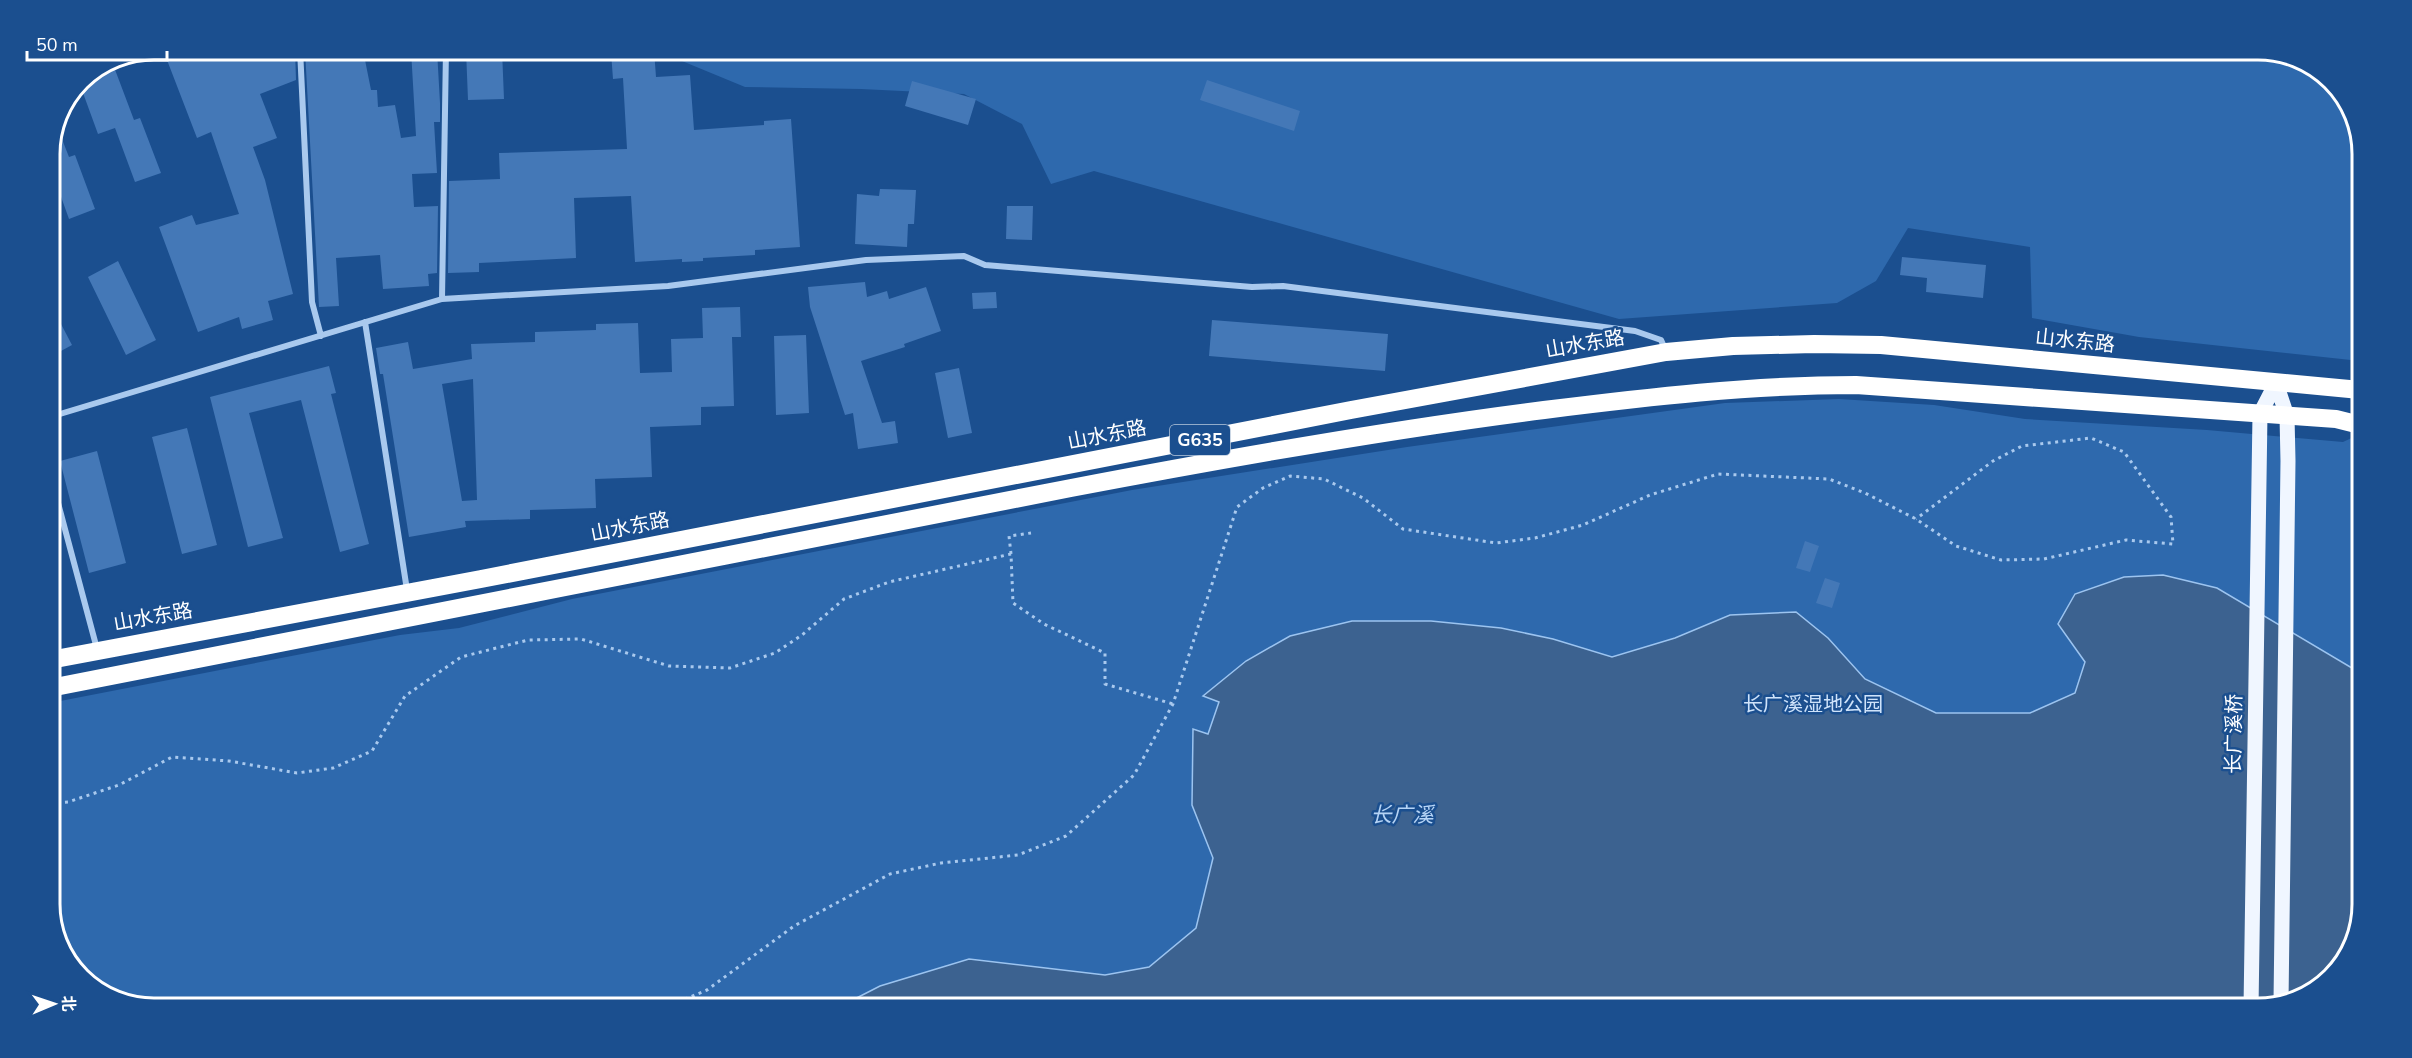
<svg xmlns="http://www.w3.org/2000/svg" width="2412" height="1058" font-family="'Nunito Sans','Noto Sans SC',sans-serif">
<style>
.green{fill:#2e69ad}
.water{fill:#3c6290;stroke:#9cc4f0;stroke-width:1.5}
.building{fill:#4478b7;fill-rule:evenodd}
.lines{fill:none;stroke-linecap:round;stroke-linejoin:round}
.path{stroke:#a9c9ee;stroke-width:3;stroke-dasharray:3 4.5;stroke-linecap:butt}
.street{stroke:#a9c9ee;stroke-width:6}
.primary{stroke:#f0f6ff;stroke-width:15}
.highway{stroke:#fff;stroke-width:18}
.labels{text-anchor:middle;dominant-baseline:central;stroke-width:5;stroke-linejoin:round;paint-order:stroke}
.shield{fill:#1b4f8f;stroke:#bbcadd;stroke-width:1.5}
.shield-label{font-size:18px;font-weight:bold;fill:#fff}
.street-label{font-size:20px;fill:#fff;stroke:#1b4f8f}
.park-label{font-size:20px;fill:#cfe3fa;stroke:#1b4f8f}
.water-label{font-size:21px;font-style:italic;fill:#b5d3f5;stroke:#1b4f8f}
.rim{fill:none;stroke:#fff;stroke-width:3}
</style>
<rect width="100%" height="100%" fill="#1b4f8f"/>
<path class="green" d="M675,50H2258L2298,57L2341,91L2362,147L2360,361L2139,337L2032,318L2030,247L1908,228L1876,281L1837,303L1619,319L1094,171L1051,184L1022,124L964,94L861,89L745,87L682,61Z
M1839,399L1934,405L2025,419L2207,430L2343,442L2360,434L2355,944L2316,991L2259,1008H154L114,1001L71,967L50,911V703L400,635L459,628L572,599L1132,490L1407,447L1725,403Z"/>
<path class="water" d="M2163,575L2217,588L2357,671L2355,944L2316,991L2259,1008H837L880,986L969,959L1105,975L1149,967L1196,928L1213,858L1192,805L1193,729L1208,734L1219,702L1203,696L1246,661L1290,636L1352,621H1431L1501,628L1553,639L1612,657L1675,638L1730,615L1796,612L1828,638L1865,679L1936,713H2030L2075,693L2085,662L2058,624L2075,594L2124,577Z"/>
<path class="building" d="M195,50H200L204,60L219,53L223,60L250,50H295L296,80L260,94L277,138L253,147L265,180L293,294L268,301L273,320L242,329L239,317L198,332L159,227L192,215L196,225L239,214L211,132L197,138L167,60Z
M305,50H363L371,90H377L378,107L395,105L401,138L416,136L411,50H437L440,103V122H434L437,173L412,174L414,207L438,206L437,273L428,274L429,286L383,289L380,255L336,258L339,306L319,307Z
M466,50H502L504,99L468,100Z
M654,50L656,77L690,75L694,130L764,125V121L791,119L800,247L755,250V255L703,258V261L682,262V259L635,262L631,196L574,198L576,258L479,263V272L448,273L449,181L500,179L499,153L627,149L623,78L613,79L611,52Z
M111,59L134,120L140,118L161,173L135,182L115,128L98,134L79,82Z
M1207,80L1300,111L1294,131L1200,100Z
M912,81L976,99L968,125L905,106Z
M58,129L69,157L75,155L95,209L69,219L50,166V147Z
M880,189L916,190L914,224H908L907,247L855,244L857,194L879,196Z
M1007,206H1033L1032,240L1006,239Z
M1902,257L1986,265L1983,298L1926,292L1927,278L1900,275Z
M118,261L156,340L126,355L88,277Z
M865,282L867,297L887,291L889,299L926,287L941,331L904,344L905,347L861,361L882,423L895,421L898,443L858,449L853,413L845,415L810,307L808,287Z
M996,292L997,308L973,309L972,293Z
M50,303L72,345L50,357Z
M740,307L741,337H732L734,406L701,407V425L650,427L652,477L595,479L596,508L530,510V519L465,521L466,527L409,537L383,374H380L376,348L408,342L413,369L472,359L471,344L535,342V332L596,330V324L638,323L640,373L672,372L671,339L703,338L702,308ZM473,379L477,500L462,501L442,384Z
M1212,320L1388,334L1385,371L1209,356Z
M806,335L809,413L776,415L774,336Z
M329,366L336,393L331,394L369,544L340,552L301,400L249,413L283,538L248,547L210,397Z
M959,368L972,433L948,438L935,373Z
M187,428L217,545L182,554L152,437Z
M97,451L126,563L89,573L60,461Z
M1805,541L1819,546L1810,572L1796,568Z
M1825,578L1840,583L1832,608L1816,603Z"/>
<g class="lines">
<path class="path" d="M1011,554L1009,536L1031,533
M50,803L68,802L119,785L172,757L229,761L297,773L333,768L372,751L405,696L461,657L528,640L581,639L669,666L730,668L775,653L802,635L844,599L889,582L1011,554L1013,603L1044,624L1105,653V684L1173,704
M664,1008L707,990L794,926L890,874L941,863L1018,855L1066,836L1134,775L1173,704L1237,507L1263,488L1290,476L1324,479L1363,498L1403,529L1496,543L1535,538L1583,525L1650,495L1718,474L1829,479L1865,493L1916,519L1956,546L2001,560L2044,559L2126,540L2173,544L2171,517L2124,452L2091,438L2022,446L1993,461L1916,519"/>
<path class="street" d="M300,49L312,302L321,336
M442,299L446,49
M365,322L407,590
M50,417L442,299L668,286L866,260L964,256L985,265L1252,287L1283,286L1635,331L1661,340L1666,351
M50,473L97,649"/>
<path class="primary" d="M2276,383L2287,416L2288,461L2281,1002
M2251,1008L2260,414L2276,383"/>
<path class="highway" d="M50,660L481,579L1351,410L1666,352L1733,346L1814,344L1881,345L2360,390
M50,688C391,624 730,552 1071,488C1228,458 1385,430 1544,410C1648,397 1751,385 1856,385L2336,419L2360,425"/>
</g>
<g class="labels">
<rect class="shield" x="1170" y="425" width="60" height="30" rx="4.5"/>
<g class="shield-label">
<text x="1200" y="440">G635</text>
</g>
<g class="street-label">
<text transform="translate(2075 341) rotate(6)">山水东路</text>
<text transform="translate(1585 344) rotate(-10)">山水东路</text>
<text transform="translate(1107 435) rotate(-11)">山水东路</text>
<text transform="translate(630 527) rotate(-11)">山水东路</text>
<text transform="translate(153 617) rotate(-10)">山水东路</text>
<text transform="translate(2234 734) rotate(-89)">长广溪桥</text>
</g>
<g class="park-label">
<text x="1813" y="704">长广溪湿地公园</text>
</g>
<g class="water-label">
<text x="1402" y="815">长广溪</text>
</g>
</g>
<path d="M0 0H2412V1058H0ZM154 60H2258A94 94 0 0 1 2352 154V904A94 94 0 0 1 2258 998H154A94 94 0 0 1 60 904V154A94 94 0 0 1 154 60Z" fill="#1b4f8f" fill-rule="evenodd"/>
<path class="rim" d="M154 60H2258A94 94 0 0 1 2352 154V904A94 94 0 0 1 2258 998H154A94 94 0 0 1 60 904V154A94 94 0 0 1 154 60Z"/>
<g transform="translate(54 1004) rotate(88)" stroke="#1b4f8f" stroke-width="4.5" paint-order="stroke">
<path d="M0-4.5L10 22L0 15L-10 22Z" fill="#ffffff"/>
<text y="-9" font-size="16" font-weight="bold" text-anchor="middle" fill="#ffffff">北</text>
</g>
<path d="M27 51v9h140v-9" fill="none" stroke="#ffffff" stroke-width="3"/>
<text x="36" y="51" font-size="18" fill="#ffffff" stroke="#1b4f8f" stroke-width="4.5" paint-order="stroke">50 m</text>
</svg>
